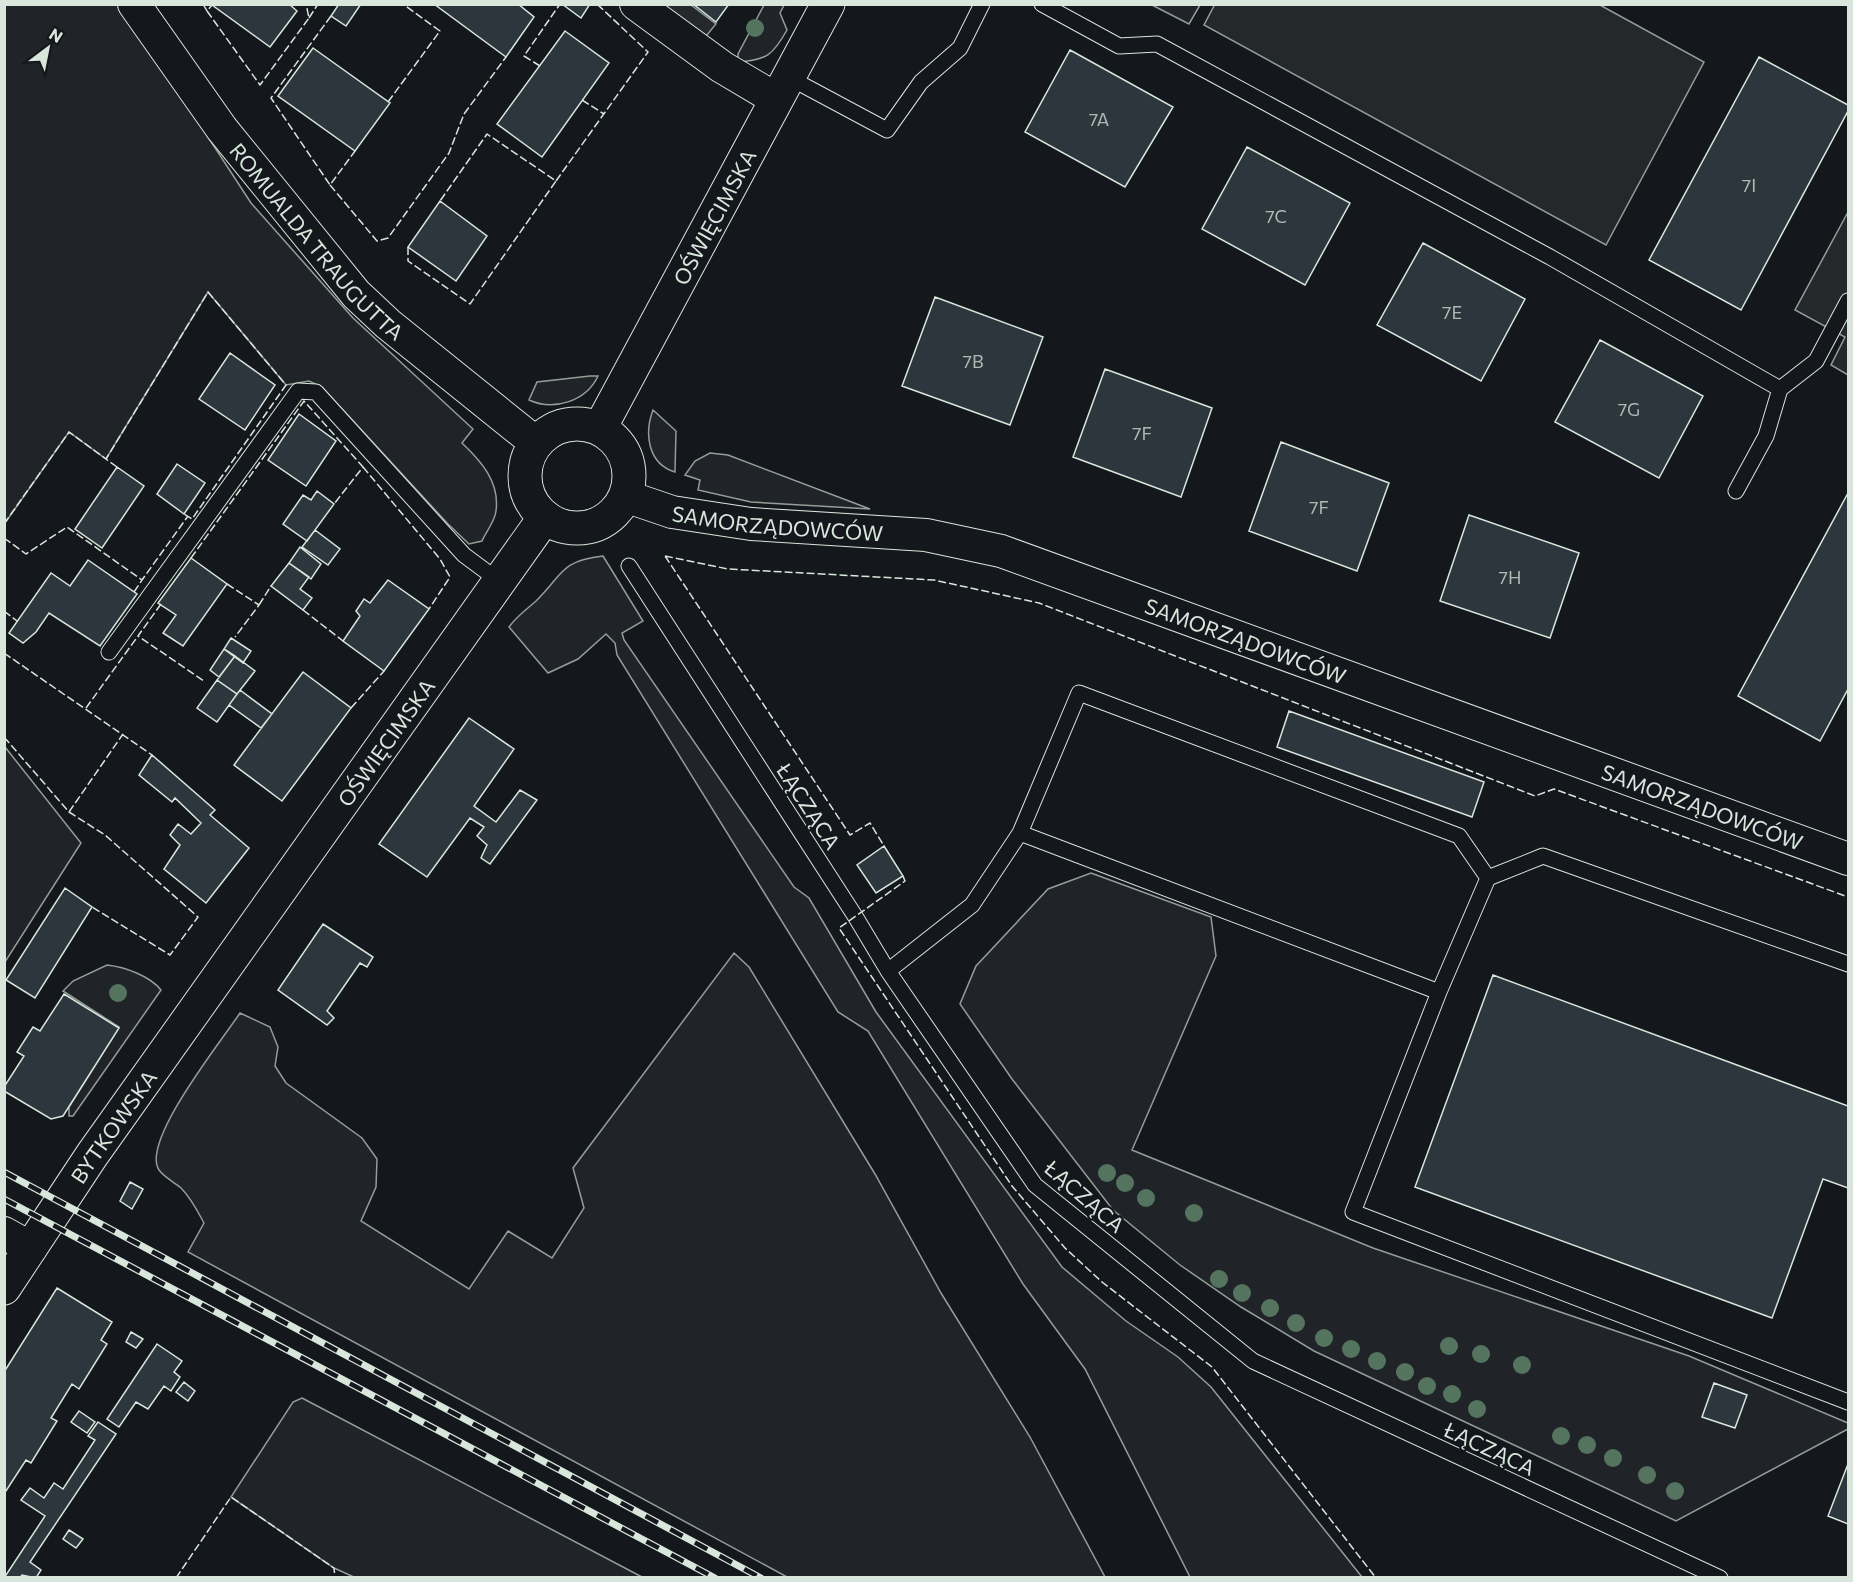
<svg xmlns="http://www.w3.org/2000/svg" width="1853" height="1582" font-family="Commissioner,sans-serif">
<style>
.green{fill:#202428;stroke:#939e99;stroke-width:1.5}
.parking{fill:#24282b;stroke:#939e99;stroke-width:1.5}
.building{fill:#2c363c;stroke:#d8e6dc;stroke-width:1.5}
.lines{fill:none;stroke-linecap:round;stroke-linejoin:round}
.lane-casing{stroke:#d8e6dc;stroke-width:17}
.street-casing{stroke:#d8e6dc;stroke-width:34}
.secondary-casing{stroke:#d8e6dc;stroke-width:35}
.lane{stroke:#14181c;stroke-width:15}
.street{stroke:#14181c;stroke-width:32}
.secondary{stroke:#14181c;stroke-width:33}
.rail-casing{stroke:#d8e6dc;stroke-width:7}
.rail{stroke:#14181c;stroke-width:4.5;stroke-dasharray:14;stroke-linecap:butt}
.fence{stroke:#d8e6dc;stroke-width:1.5;stroke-dasharray:8 3;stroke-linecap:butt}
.tree{fill:#55745f}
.labels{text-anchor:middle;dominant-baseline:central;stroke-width:4.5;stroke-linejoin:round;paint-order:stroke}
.number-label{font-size:18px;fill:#adbab4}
.street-label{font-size:21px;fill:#d8e6dc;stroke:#14181c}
</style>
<rect width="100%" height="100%" fill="#14181c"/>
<path class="green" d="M5,5H122L251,203L353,318L473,429L462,443C481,461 500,482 496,511C495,521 486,532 482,541L469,544L448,524L322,387L309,381L286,385L208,292L106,459L69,432L5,523Z
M764,5H784L780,13L787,30C773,55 767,60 738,62V54Z
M1152,5H1200L1189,24Z
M590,376H598C586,402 553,411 529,400L537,382Z
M653,410L676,431L675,472C648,464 644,434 653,410Z
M710,453L728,455L870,509L751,502L698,490L700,480L685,475L695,461Z
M603,556L643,621L622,633L624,640L794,887L809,898L876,1012L1062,1267L1126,1321L1178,1357L1211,1387L1362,1577H1190L1085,1369L1023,1284L868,1031L838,1012L617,655L615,643L606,634L578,659L548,673L509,627C517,616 526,610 536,601C563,575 559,561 603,556Z
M5,747L81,843L5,962Z
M1091,873L1211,917L1216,956L1132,1150L1373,1248L1689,1356L1848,1423V1429L1676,1521L1314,1351L1241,1307L1180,1265L1113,1210L1012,1079L960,1004L976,966L1048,889Z
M734,953L749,967L875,1174L941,1293L1030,1437L1105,1577H787L188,1252L204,1223C197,1210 191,1198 181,1188C174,1182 164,1177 159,1170C140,1142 223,1039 240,1013L270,1027L278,1047L275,1066L286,1083L362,1138L377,1159L376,1187L361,1221L469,1289L508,1231L552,1258L584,1208L573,1168Z
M107,965C125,967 150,976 161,990L73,1116H69V1107L119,1027L63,991L73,981Z
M302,1398L642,1577L356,1578L334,1568L231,1497L293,1402Z"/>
<path class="parking" d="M1215,4L1600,5L1704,62L1606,245L1204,25Z
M655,5H691L716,24L702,41Z
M1848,212V375L1831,365L1845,337L1795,310Z"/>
<path class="building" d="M289,4L297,11L270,47L212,5Z
M339,4H361L346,26L331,16Z
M434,4H518L534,17L506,57Z
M562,4H590L581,18Z
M693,4H729L716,22Z
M565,31L609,63L542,157L497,124Z
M313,48L390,103L355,151L278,96Z
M1070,50L1173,107L1125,187L1025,132Z
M1759,57L1848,105V111L1741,310L1649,260Z
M1247,147L1350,203L1305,285L1202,229Z
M440,201L487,236L456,281L408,247Z
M1423,243L1525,299L1481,381L1377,325Z
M935,297L1043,337L1010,425L902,386Z
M1600,340L1703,396L1659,478L1555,422Z
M230,353L275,385L245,430L199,399Z
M1105,369L1212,408L1181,497L1073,457Z
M299,414L336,441L306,486L268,460Z
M1281,442L1389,483L1357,571L1249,531Z
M177,464L205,483L184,514L157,494Z
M117,467L144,486L102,548L75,529Z
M317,491L334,504L307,541L283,524L303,495L311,500Z
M1848,493V689L1820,741L1738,696Z
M1469,515L1579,553L1550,638L1440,601Z
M315,530L340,549L328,565L302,547Z
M300,547L321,564L311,579L289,563Z
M191,558L227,584L183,646L163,633L176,615L158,603Z
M88,560L137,594L100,646L49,613L36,632L23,643L9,633L51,573L70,586Z
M289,563L309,577L300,589L312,598L303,610L271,586Z
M388,580L429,609L384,671L343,641L360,616L356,611L364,599L370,603Z
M231,638L251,651L243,663L224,649Z
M224,649L235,656L219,677L210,670Z
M235,656L255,671L237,694L217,680Z
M303,672L351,708L282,801L234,765Z
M217,680L237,694L217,722L197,708Z
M240,690L272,714L261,728L229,705Z
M1289,711L1484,782L1472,817L1277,747Z
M469,718L514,749L474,806L496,822L520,790L537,800L490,864L481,858L487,845L477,836L484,827L470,818L427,877L379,844Z
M152,755L215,810L210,815L249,848L206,903L164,869L180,845L170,835L178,824L191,834L201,823L175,798L172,802L139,775Z
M884,846L903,876L876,893L857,865Z
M65,888L92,907L35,998L6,980Z
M323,924L373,957L367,967L360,963L327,1011L334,1018L327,1025L278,990Z
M1493,975L1848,1106V1188L1823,1179L1772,1318L1415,1187Z
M64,994L119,1028L63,1116L51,1119L4,1091V1087L24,1056L17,1052L33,1027L40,1031Z
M130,1182L143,1189L132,1209L120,1201Z
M57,1288L112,1322L101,1340L107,1344L79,1389L72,1384L51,1418L57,1421L31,1463L26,1460L4,1494V1372Z
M131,1332L143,1339L136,1348L126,1342Z
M157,1344L182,1361L174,1372L180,1377L171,1391L164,1386L148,1409L136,1402L119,1427L107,1419Z
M184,1382L195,1391L188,1401L176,1392Z
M1714,1383L1747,1395L1735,1428L1702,1417Z
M79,1411L95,1422L87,1433L71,1422Z
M98,1422L116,1434L30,1562L41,1570L36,1578L22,1575L20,1578H4L45,1516L21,1500L30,1488L44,1498L54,1483L63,1489L95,1440L88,1436Z
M1848,1464V1524L1828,1516Z
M69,1530L83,1539L76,1548L63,1539Z"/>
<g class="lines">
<g class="lane-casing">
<path id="lane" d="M1042,4L1119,46L1157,44L1550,257L1780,389
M788,77L887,130L921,82L960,48L982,4
M1736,491L1766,436L1780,389L1816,361L1848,301
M629,566L855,916L888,971L1035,1185L1253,1361L1720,1578
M109,652L298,391L316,392L464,555L499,581
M1020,833L1079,693L1459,836L1488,878
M888,971L972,905L1020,833L1439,992L1488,878L1543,856L1848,964
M1439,992L1353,1212L1848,1402"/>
</g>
<g class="street-casing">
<g id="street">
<path id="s1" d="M134,4L222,129L356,294L388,324L536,443"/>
<path d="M636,4L722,67L776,99"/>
<path id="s2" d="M625,496L672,512L751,524L926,535L1001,551L1848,859"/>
<path d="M4,1233L31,1248"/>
</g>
</g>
<g class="secondary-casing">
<g id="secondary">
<circle cx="577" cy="476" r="52"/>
<path id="s3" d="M600,428L828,4"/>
<path id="s4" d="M4,1288L92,1155L545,517"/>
</g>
</g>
<use href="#lane" class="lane"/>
<use href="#street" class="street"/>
<use href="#secondary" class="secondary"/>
<g class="rail-casing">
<path id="rail" d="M4,1172L761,1578
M4,1199L715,1578"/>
</g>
<use href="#rail" class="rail"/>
<path class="fence" d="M203,4L207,11L212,5
M207,11L260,85L309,18L306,4
M331,16L271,98L330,185L355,151
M309,18L318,4
M540,66L524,56L560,4
M582,100L604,114
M388,102L440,31L403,4
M556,181L648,52L597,4
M330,185L377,241L388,238L449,153L464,114L506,57
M408,247V261L470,304L556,181L487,134L440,201
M117,467L106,459L208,292L286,385L192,519L184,514
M363,467L440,559L450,577L429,609
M4,524L69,432L106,459
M4,538L26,554L67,527L142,580L188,516
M665,556L728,569L934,580L1039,603L1535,796L1554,789L1848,897
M665,556L850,835L870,823L884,846
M191,558L304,401L363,467L334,504
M227,584L259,605L235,637
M134,592L142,580
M161,604L138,636L204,681
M259,605L271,586
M303,610L343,641
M4,611L17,621
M4,653L152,755
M86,708L138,636
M351,708L384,671
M4,737L69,812L105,835L198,917L170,955L92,907
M69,812L123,734
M903,876L905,881L839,928L1012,1186L1065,1248L1102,1282L1212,1367L1376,1578
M176,1578L231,1497L334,1568L335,1578"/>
</g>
<g class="tree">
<circle cx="755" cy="28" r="9"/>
<circle cx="118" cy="993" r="9"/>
<circle cx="1107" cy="1173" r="9"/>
<circle cx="1125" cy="1183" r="9"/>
<circle cx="1146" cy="1198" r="9"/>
<circle cx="1194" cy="1213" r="9"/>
<circle cx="1219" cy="1279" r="9"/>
<circle cx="1242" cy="1293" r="9"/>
<circle cx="1270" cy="1308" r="9"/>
<circle cx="1296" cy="1323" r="9"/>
<circle cx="1324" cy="1338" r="9"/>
<circle cx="1449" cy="1346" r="9"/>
<circle cx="1351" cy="1349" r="9"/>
<circle cx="1481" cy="1354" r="9"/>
<circle cx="1377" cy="1361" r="9"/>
<circle cx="1522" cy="1365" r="9"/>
<circle cx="1405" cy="1372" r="9"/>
<circle cx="1427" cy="1386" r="9"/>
<circle cx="1452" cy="1394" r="9"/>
<circle cx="1477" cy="1409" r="9"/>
<circle cx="1561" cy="1436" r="9"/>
<circle cx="1587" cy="1445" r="9"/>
<circle cx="1613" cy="1458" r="9"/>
<circle cx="1647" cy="1475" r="9"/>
<circle cx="1675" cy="1491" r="9"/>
</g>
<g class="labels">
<g class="number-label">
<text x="1099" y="119">7A</text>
<text x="1749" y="185">7I</text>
<text x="1276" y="216">7C</text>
<text x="1452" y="312">7E</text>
<text x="973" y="361">7B</text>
<text x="1629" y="409">7G</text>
<text x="1142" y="433">7F</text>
<text x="1319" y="507">7F</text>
<text x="1510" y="577">7H</text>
</g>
<g class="street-label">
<text stroke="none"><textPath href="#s3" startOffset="240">OŚWIĘCIMSKA</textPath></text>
<text stroke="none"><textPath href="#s1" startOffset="300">ROMUALDA TRAUGUTTA</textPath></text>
<text stroke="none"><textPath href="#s2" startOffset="156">SAMORZĄDOWCÓW</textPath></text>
<text stroke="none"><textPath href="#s2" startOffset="642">SAMORZĄDOWCÓW</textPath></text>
<text stroke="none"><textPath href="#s4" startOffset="666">OŚWIĘCIMSKA</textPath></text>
<text transform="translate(809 806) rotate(57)">ŁĄCZĄCA</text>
<text stroke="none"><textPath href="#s2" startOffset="1128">SAMORZĄDOWCÓW</textPath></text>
<text stroke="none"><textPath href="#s4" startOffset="195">BYTKOWSKA</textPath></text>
<text transform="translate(1085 1196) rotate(41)">ŁĄCZĄCA</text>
<text transform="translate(1490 1448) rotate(25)">ŁĄCZĄCA</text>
</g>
</g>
<rect width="1853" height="1582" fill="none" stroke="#d8e6dc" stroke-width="12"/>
<g transform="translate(48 48) rotate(32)" stroke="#14181c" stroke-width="4.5" paint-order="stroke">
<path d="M0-4.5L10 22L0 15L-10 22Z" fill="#d8e6dc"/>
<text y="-9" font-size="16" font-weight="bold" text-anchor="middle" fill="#d8e6dc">N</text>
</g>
</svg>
